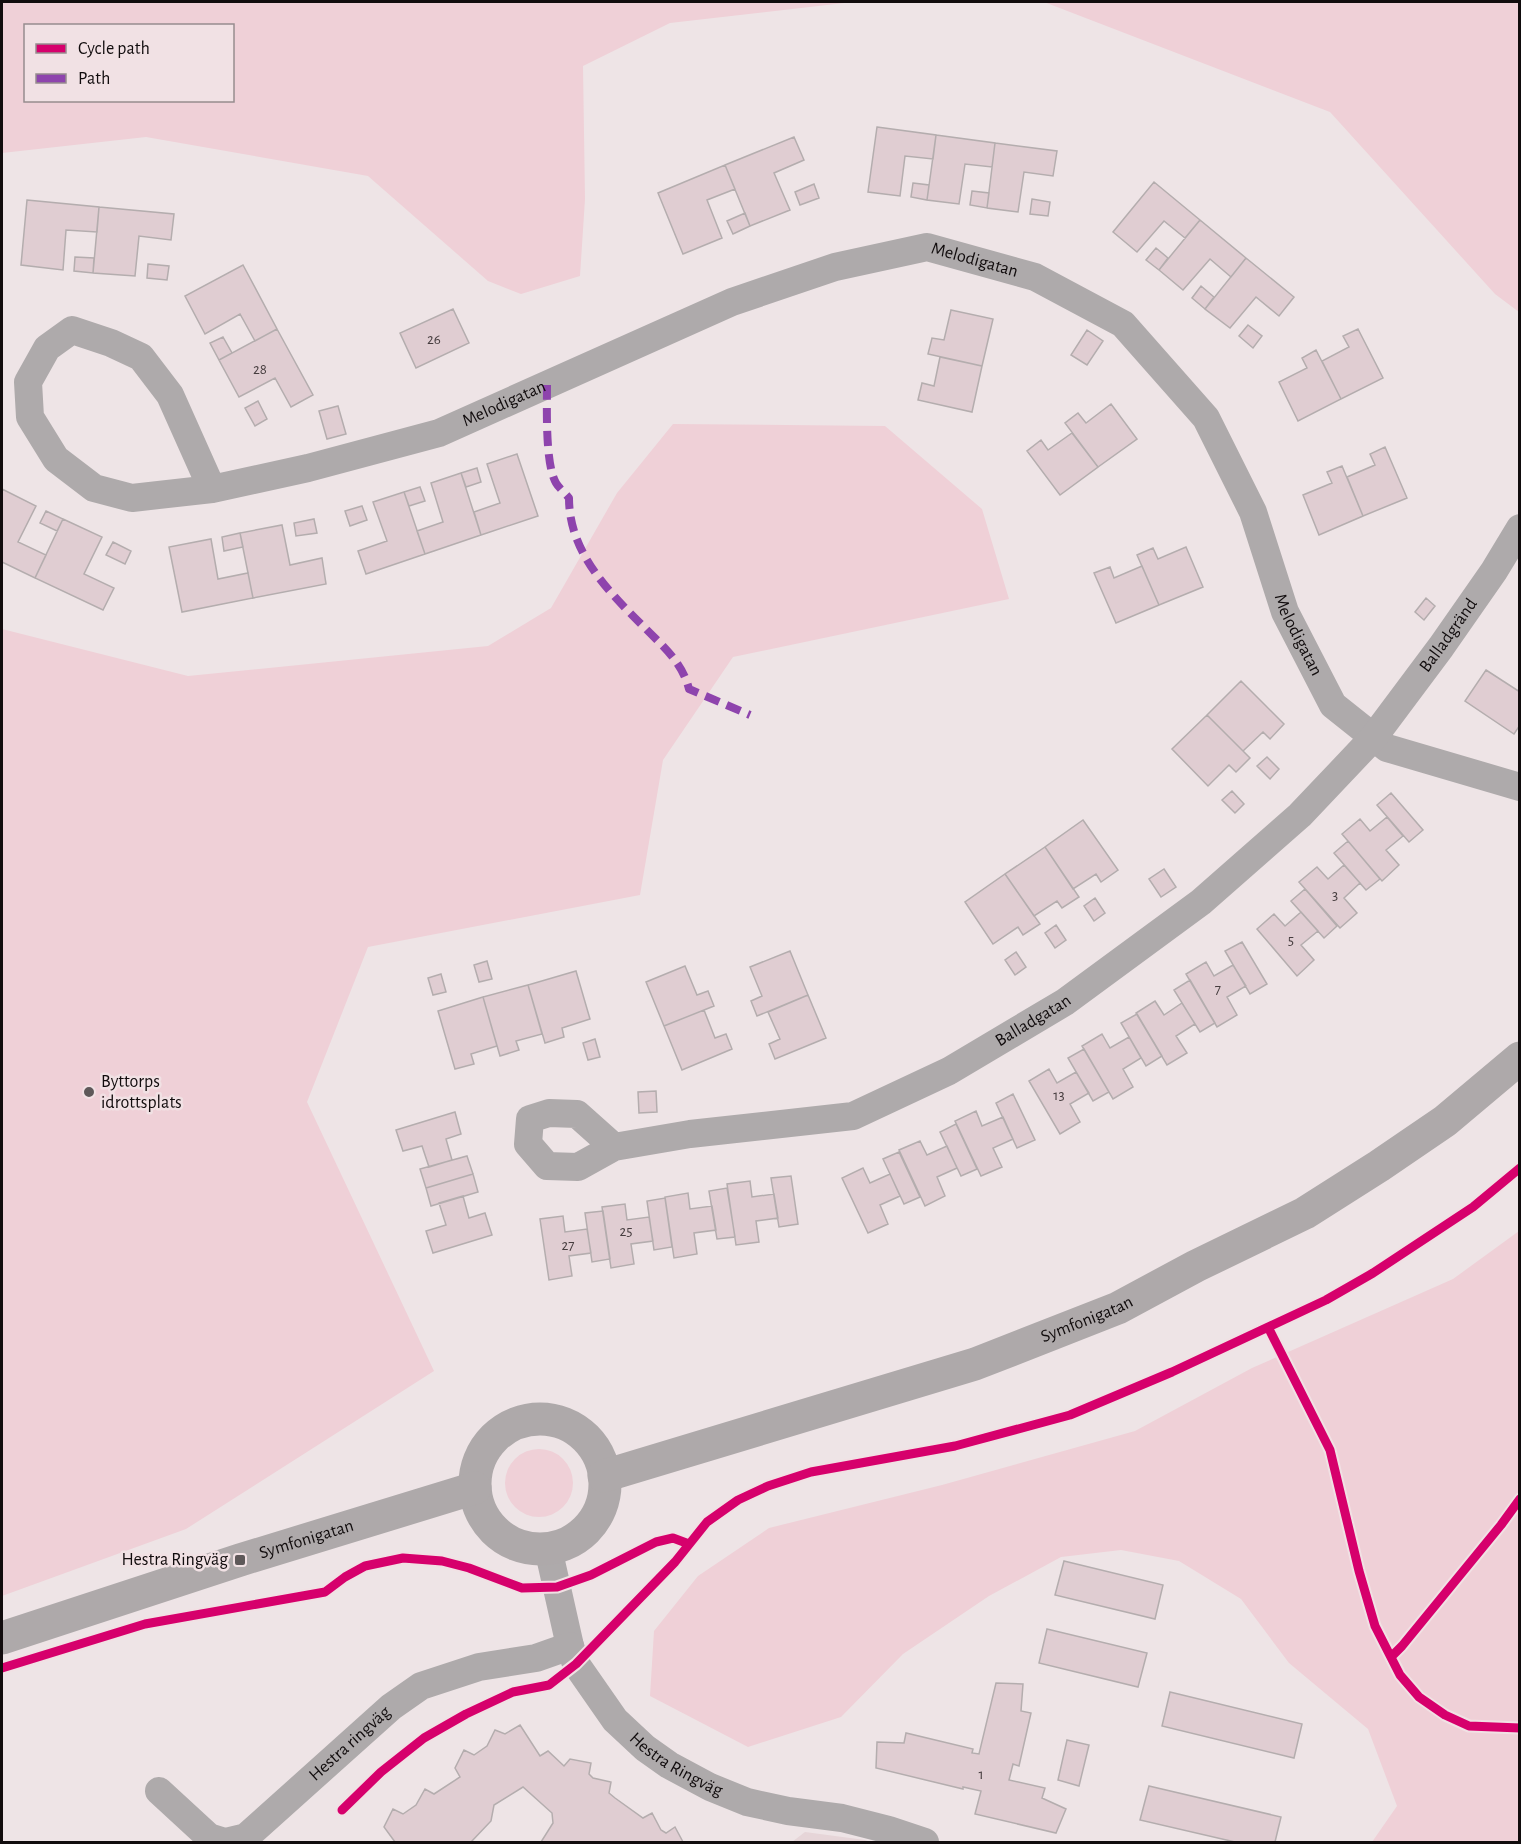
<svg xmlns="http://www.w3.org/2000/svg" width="1521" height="1844" font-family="'Alegreya Sans',sans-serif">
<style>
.built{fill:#e6d5d8}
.green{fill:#efd0d7;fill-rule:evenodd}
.building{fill:#e0cdd2;stroke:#b4adae;stroke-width:1.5}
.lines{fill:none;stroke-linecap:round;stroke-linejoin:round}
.street{stroke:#aeaaab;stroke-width:28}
.secondary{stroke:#aea9aa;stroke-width:33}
.quiet{stroke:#8e44ad;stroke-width:8;stroke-dasharray:15 8;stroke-linecap:butt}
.cycleway-casing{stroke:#f1e1e4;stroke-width:13}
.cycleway{stroke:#d6006c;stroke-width:9}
.poi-dot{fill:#5e5859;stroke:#f1e1e4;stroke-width:2}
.labels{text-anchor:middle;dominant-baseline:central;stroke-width:5;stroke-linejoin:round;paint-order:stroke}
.number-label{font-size:15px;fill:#463d3f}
.street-label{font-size:18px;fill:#110c0d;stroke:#f1e1e4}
.poi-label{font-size:18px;fill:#110c0d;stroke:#f1e1e4;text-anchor:start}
</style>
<rect width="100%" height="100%" fill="#eee4e6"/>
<path class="built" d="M805,1832L865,1840L871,1842H792Z"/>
<path class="green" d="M2,2H853L670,23L583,66L585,199L580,276L521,294L488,281L368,176L146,137L2,153ZM26,26H232V100H26Z
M1030,2H1519V312L1495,294L1330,112L1044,2Z
M673,424L885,426L982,509L1009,599L733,657L663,760L640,895L368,947L307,1102L434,1371L186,1529L2,1596V629L188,676L488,646L551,608L617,493Z
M1519,1231V1842H1372L1397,1806L1368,1729L1289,1663L1241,1599L1179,1561L1121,1550L1061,1557L989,1596L903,1654L841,1717L748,1747L650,1696L654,1631L698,1576L769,1528L942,1485L1135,1431L1252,1368L1453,1279Z
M505 1483a34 34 0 1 1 68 0a34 34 0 1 1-68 0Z"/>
<path class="building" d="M877,127L936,135L933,159L905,156L900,196L868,192Z
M936,135L995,143L992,167L965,164L959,204L927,200Z
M794,137L804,160L774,173L790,210L750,226L725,165Z
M995,143L1057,151L1053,176L1024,172L1018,212L987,208Z
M725,165L735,189L707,200L722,238L683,254L658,193Z
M1154,182L1200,220L1185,238L1164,221L1137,252L1113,232Z
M913,183L929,185L927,200L911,197Z
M814,184L819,198L800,205L795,192Z
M972,191L989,193L987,208L970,205Z
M1032,199L1050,202L1048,216L1030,214Z
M27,200L99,207L97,232L66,230L63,270L21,265Z
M99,207L174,214L171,240L139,236L135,276L93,273Z
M745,213L750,226L733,234L727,221Z
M1200,220L1246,258L1231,277L1210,259L1183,290L1159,270Z
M1156,248L1168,258L1159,270L1146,260Z
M75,257L94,258L93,273L74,271Z
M1246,258L1294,297L1279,316L1256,297L1230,328L1205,309Z
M148,264L169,266L167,280L147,278Z
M243,265L277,329L255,341L240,314L205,334L185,296Z
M1201,286L1214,297L1205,309L1192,298Z
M453,309L469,343L416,368L400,333Z
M951,310L993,319L982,366L928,354L932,338L944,340Z
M1248,325L1262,336L1253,348L1239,336Z
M277,329L313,395L291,407L275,378L239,397L219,360Z
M1358,329L1383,378L1341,399L1322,361L1349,347L1343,336Z
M1087,330L1103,341L1087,365L1071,355Z
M223,337L232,353L219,360L210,343Z
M1316,350L1341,399L1298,421L1279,382L1307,368L1302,358Z
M940,357L982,366L972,412L918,400L922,383L934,386Z
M258,401L267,419L255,426L245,408Z
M1111,404L1137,439L1098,467L1065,423L1078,413L1086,423Z
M338,406L346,434L327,439L319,411Z
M1072,433L1098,467L1060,495L1027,451L1041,440L1048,450Z
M1385,447L1407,498L1363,516L1347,477L1375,465L1370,454Z
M517,454L538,516L481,535L474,512L500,503L487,464Z
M1342,466L1363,516L1319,535L1303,495L1332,483L1327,472Z
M477,468L481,482L466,487L461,473Z
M461,473L481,535L425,554L417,531L443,522L431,483Z
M420,487L425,501L409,506L404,492Z
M2,489L36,506L18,542L46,555L35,578L2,562Z
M404,492L425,554L366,574L358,551L387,541L373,502Z
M362,506L367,520L350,526L345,511Z
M46,511L63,519L57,531L40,523Z
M63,519L102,537L84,574L114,588L103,610L35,578Z
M314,519L317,533L296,536L294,523Z
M282,525L290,565L322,558L326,584L253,598L240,533Z
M240,533L243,547L224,551L222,537Z
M211,539L218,579L248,573L253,598L182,612L169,547Z
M113,542L131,551L125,564L106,555Z
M1186,547L1203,587L1159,605L1137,555L1153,548L1158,559Z
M1142,566L1159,605L1116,623L1094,573L1110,567L1114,578Z
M1426,598L1435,606L1424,620L1415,612Z
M1486,670L1520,692V725L1514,734L1465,701Z
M1241,681L1284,724L1270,739L1263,732L1243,751L1207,715Z
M1207,715L1250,758L1236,772L1229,765L1208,786L1172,749Z
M1267,757L1279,769L1270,779L1257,766Z
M1232,791L1244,804L1235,813L1222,800Z
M1391,793L1423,830L1409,842L1377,805Z
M1387,817L1403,836L1386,850L1399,865L1382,881L1342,834L1360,819L1370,831Z
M1083,820L1118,870L1101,882L1096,874L1073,889L1045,847Z
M1348,841L1380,879L1366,890L1334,853Z
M1045,847L1079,897L1062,908L1057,901L1034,916L1005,874Z
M1344,865L1360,883L1344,898L1357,913L1340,928L1299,882L1317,867L1328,879Z
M1164,869L1176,887L1161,897L1149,879Z
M1005,874L1040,924L1023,935L1018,927L993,944L965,902Z
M1305,889L1337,926L1324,938L1291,901Z
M1095,898L1105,913L1094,921L1084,906Z
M1301,912L1318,931L1301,945L1314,960L1297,976L1257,929L1274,914L1285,926Z
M1056,925L1066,940L1055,948L1045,933Z
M1242,942L1267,984L1250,994L1225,951Z
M790,951L808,995L757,1016L751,1001L762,996L750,967Z
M1016,952L1026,967L1015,975L1005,960Z
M487,961L492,979L479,982L474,965Z
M1206,962L1214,976L1233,965L1246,986L1227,997L1237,1015L1217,1027L1186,974Z
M685,966L697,995L708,991L714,1006L664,1026L646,982Z
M576,971L590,1019L562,1028L564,1037L545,1043L528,985Z
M441,974L446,992L433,995L428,978Z
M1190,980L1215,1023L1200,1032L1174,990Z
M528,985L542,1034L516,1041L519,1050L500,1056L483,997Z
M808,995L826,1038L775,1059L769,1044L780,1039L768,1012Z
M483,997L497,1046L471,1054L474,1064L455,1069L438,1011Z
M1155,1001L1164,1015L1182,1003L1195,1024L1176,1036L1187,1053L1167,1065L1136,1013Z
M704,1010L715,1038L726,1034L732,1049L682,1070L664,1026Z
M1137,1014L1162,1056L1146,1066L1121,1023Z
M1102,1034L1110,1048L1129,1037L1141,1058L1123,1069L1133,1087L1113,1099L1082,1046Z
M595,1039L600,1057L588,1060L583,1043Z
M1084,1049L1109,1092L1093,1101L1068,1058Z
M1049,1069L1057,1083L1076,1072L1089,1093L1070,1104L1080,1122L1060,1134L1029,1081Z
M656,1091L657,1112L639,1113L638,1092Z
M1013,1094L1035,1140L1017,1148L996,1103Z
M976,1111L982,1126L1003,1117L1013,1139L993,1148L1002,1167L981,1176L955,1121Z
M455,1112L461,1134L446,1139L452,1160L429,1167L422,1146L403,1151L396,1130Z
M956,1124L977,1169L961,1176L940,1132Z
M920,1141L927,1155L947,1146L957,1168L937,1177L945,1196L925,1206L899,1150Z
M899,1152L920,1197L904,1204L883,1159Z
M467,1156L473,1174L426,1188L420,1169Z
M863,1168L870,1183L890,1174L900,1196L880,1205L888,1224L868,1233L842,1178Z
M473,1174L478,1192L431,1206L426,1188Z
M791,1176L798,1224L779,1227L771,1178Z
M750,1181L752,1197L774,1194L778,1218L756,1221L759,1242L736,1245L727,1184Z
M727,1188L735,1237L717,1239L709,1191Z
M688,1193L690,1209L712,1206L716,1230L694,1233L697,1254L674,1258L665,1197Z
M463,1196L469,1218L485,1213L492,1235L433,1253L426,1231L446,1225L439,1203Z
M665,1198L672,1247L654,1250L647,1201Z
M625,1204L627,1220L649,1217L653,1241L631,1244L634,1264L611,1268L602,1207Z
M603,1211L610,1259L592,1262L585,1213Z
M563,1216L565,1232L587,1229L591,1253L569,1256L572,1276L549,1280L540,1219Z
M1064,1561L1163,1585L1155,1619L1055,1595Z
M1047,1629L1147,1653L1138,1687L1039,1663Z
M996,1683L1023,1684L1021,1711L1031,1713L1019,1766L1013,1764L1009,1780L1045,1788L1042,1798L1066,1809L1056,1833L975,1814L981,1791L963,1787V1789L876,1768L877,1742L904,1743L906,1733L973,1749L972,1753L979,1754Z
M1170,1692L1302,1724L1294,1758L1162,1726Z
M520,1725L540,1756L548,1751L564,1766L570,1759L591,1763L589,1774L593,1778L611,1782L609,1793L615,1798L643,1818L652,1813L661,1830L666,1833L675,1827L683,1842H541L553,1823L552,1813L523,1787L494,1805L491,1821L471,1842H395L384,1827L393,1809L403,1814L416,1805L425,1789L434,1794L460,1777L455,1768L464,1750L474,1755L487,1746L495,1730L505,1734Z
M1067,1740L1089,1745L1079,1786L1058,1780Z
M1149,1786L1281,1817L1275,1842H1235L1140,1820Z"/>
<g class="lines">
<g class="street">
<path id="s1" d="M212,489L170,395L141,357L111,343L72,330L47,348L28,382L30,417L56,459L94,488L132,498L212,489L308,468L439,433L732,302L835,267L927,247L1035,277L1123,324L1206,418L1253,512L1285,612L1333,705L1387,748L1520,787"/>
<path id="s2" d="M614,1147L577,1114L549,1113L530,1119L528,1144L547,1166L578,1167L614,1147L690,1134L853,1116L949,1071L1065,1002L1201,902L1300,815L1373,738L1441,647L1494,571L1520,528"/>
<path id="s3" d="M548,1548L570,1646L576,1664L615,1720L645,1748L669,1765L710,1787L747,1802L788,1811L842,1818L889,1830L925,1842"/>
<path id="s4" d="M159,1791L209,1837L225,1842L246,1837L391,1707L421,1686L479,1667L536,1658L570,1646"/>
</g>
<g class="secondary">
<circle cx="540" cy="1484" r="65"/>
<path id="s5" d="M604,1476L975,1364L1118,1308L1196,1266L1305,1213L1379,1166L1445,1121L1520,1058"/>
<path id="s6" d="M2,1638L240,1560L475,1488"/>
</g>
<path class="quiet" d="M547,385C547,408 545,464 556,483C559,488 565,493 569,498C569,555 612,595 650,633C667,650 683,665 689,689L750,715"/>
<g class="cycleway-casing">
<path id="cycleway" d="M1268,1327L1330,1450L1359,1571L1375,1626L1400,1675L1419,1697L1445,1715L1469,1726L1520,1728
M1391,1657L1402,1646L1501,1525L1520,1499
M2,1668L145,1624L325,1592L345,1577L365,1566L403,1558L442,1561L469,1568L522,1588L557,1587L591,1575L656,1542L673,1538L689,1544
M342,1810L381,1772L424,1738L466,1714L513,1692L549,1685L576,1664L675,1562L707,1522L738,1500L768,1486L811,1472L955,1446L1070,1415L1172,1372L1326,1300L1373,1273L1473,1207L1520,1168"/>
</g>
<use href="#cycleway" class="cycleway"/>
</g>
<g class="poi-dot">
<circle cx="89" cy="1092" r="6"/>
<rect x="234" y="1554" width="12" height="12" rx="3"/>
</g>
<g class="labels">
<g class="number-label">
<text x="434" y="339">26</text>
<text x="260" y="369">28</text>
<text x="1335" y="895">3</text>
<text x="1291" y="940">5</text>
<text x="1218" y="989">7</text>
<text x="1059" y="1095">13</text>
<text x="626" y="1231">25</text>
<text x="568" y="1245">27</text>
<text x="981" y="1774">1</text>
</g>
<g class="street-label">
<text stroke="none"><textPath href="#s1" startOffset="1354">Melodigatan</textPath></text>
<text stroke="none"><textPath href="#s1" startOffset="852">Melodigatan</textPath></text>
<text stroke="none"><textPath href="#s1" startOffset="1878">Melodigatan</textPath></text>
<text stroke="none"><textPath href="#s2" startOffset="1240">Balladgränd</textPath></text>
<text stroke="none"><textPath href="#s2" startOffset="669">Balladgatan</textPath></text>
<text stroke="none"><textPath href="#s5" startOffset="508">Symfonigatan</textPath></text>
<text stroke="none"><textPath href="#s6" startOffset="320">Symfonigatan</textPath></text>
<text stroke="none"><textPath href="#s4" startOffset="246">Hestra ringväg</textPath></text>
<text stroke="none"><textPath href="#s3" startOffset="264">Hestra Ringväg</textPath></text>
</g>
<g class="poi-label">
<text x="101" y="1082">Byttorps<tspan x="101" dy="21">idrottsplats</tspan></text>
<text x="228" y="1560" text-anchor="end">Hestra Ringväg</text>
</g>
</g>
<rect width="1521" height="1844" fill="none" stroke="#110c0d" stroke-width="6"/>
<rect x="24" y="24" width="210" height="78" fill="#f1e1e4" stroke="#978c8e" stroke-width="1.5"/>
<rect x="36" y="44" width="30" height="9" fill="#d6006c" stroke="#978c8e" stroke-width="1.5"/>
<text x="78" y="54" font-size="18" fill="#110c0d">Cycle path</text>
<rect x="36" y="74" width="30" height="9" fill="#8e44ad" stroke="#978c8e" stroke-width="1.5"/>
<text x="78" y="84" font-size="18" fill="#110c0d">Path</text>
</svg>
